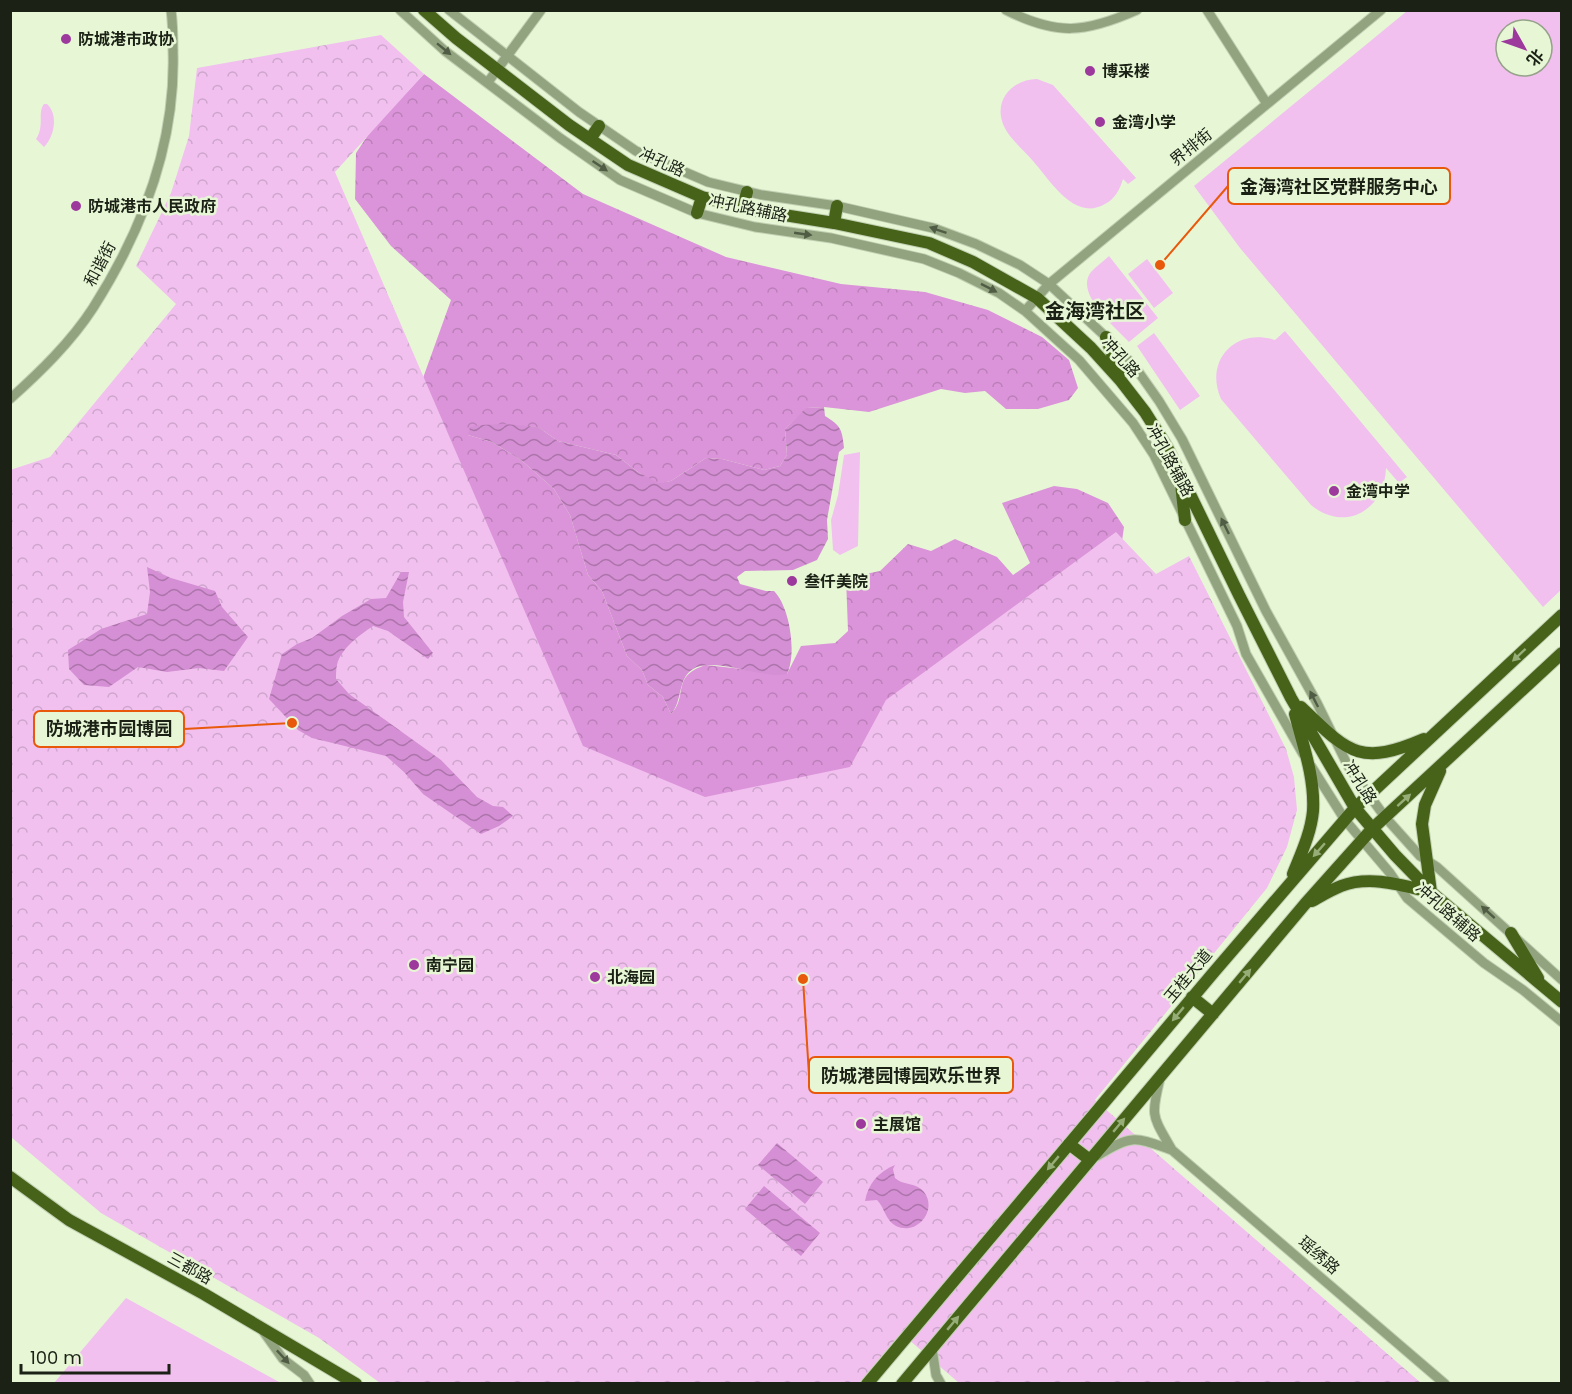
<svg xmlns="http://www.w3.org/2000/svg" width="1572" height="1394" font-family="Poppins,'Noto Sans SC',sans-serif">
<style>
.green{fill:#f1c0ef;fill-rule:evenodd}
.forest{fill:url(#forest-crowns)}
.park{fill:url(#park-crowns)}
.water{fill:url(#water-waves)}
.lines{fill:none;stroke-linecap:round;stroke-linejoin:round}
.minor-casing{stroke:#c2d0b3;stroke-width:11}
.major-casing{stroke:#c2d0b3;stroke-width:14}
.minor{stroke:#92a47f;stroke-width:9}
.major{stroke:#466319;stroke-width:12}
.oneway{fill:#515c45}
.oneway2{fill:#96ad78}
.poi-dot{fill:#9d389d;stroke:#e7f7d6;stroke-width:2}
.labels{text-anchor:middle;dominant-baseline:central;stroke-width:5;stroke-linejoin:round;paint-order:stroke}
.poi-label{font-size:16px;font-weight:bold;fill:#1b2115;stroke:#e7f7d6;text-anchor:start}
.street-label{font-size:16px;fill:#1b2115;stroke:#e7f7d6}
.quarter-label{font-size:20px;font-weight:bold;fill:#1b2115;stroke:#e7f7d6}
.leader{fill:none;stroke:#e8590c;stroke-width:2}
.callout-dot{fill:#e8590c;stroke:#e7f7d6;stroke-width:2}
.callout{fill:#e7f7d6;stroke:#e8590c;stroke-width:2}
.callout-label{font-size:18px;text-anchor:middle;font-weight:bold;fill:#1b2115}
</style>
<defs>
<pattern id="forest-crowns" width="20" height="18" patternUnits="userSpaceOnUse" patternTransform="scale(1.5)"><rect width="20" height="18" fill="#db94d9"/><path d="M2 6a3 3 0 1 1 6 0M12 15a3 3 0 1 1 6 0" fill="none" stroke="#bb7fb9"/></pattern>
<pattern id="park-crowns" width="20" height="18" patternUnits="userSpaceOnUse" patternTransform="scale(1.5)"><rect width="20" height="18" fill="#f1c0ef"/><path d="M2 6a3 3 0 1 1 6 0M12 15a3 3 0 1 1 6 0" fill="none" stroke="#cea5cc"/></pattern>
<pattern id="water-waves" width="16" height="10" patternUnits="userSpaceOnUse" patternTransform="scale(1.5)"><rect width="16" height="10" fill="#d58fd4"/><path d="M0 5q4-4 8 0t8 0" fill="none" stroke="#ac74ab"/></pattern>
</defs>
<rect width="100%" height="100%" fill="#e7f7d6"/>
<path class="green" d="M1407,11H1561L1562,589L1543,607L1240,248L1194,186ZM1506,30H1542V66H1506Z
M1037,79L1053,85L1136,178L1128,184L1123,179C1120,189 1115,199 1105,204C1074,222 1050,180 1033,161C1023,149 1006,136 1002,121C995,97 1015,79 1037,79Z
M44,104H47C59,115 54,137 44,147L36,139C45,125 37,113 44,104Z
M1109,256L1158,318L1129,342C1115,327 1074,293 1091,272C1096,266 1104,261 1109,256Z
M1147,259L1173,293L1154,308L1128,274Z
M1285,331L1407,477L1399,483L1386,468C1385,510 1345,533 1311,505L1221,399C1204,361 1235,327 1275,340Z
M1154,333L1200,396L1180,410L1137,346Z
M860,452L858,546L840,555L833,550L831,520L838,495L844,455Z
M126,1298L281,1383H54Z"/>
<path class="forest" d="M424,74L583,194L726,257L841,284L925,292L988,310L1042,337L1069,360L1078,388L1069,400L1038,409H1006L985,391L965,393L941,389L869,412L824,407L807,408L785,429L787,455L780,466L764,470L722,459L706,458L671,481L657,484L638,472L616,455L558,441L538,427L480,425L468,435L492,442L521,460L554,489L570,515L588,575L602,591L627,656L642,670L648,685L663,697L671,714C689,696 670,676 706,665L787,674L801,646L835,643L848,631L846,578L880,571L908,544L931,551L955,539L997,557L1013,575L1030,563L1002,503L1054,486L1077,489L1108,503L1124,527L1121,548L891,735L836,787L576,817L409,417L451,300L391,246L355,199L356,153L372,129Z"/>
<path class="park" d="M381,35L424,74L335,172L583,746L705,797L850,767L886,700L1116,532L1156,574L1189,556L1286,749L1294,777L1297,810L1287,847L1267,888L1095,1100L1421,1383H959L901,1333L859,1383H380L319,1338L101,1213L11,1137L10,470L50,457L176,304L136,266L171,193L189,136L197,68Z"/>
<path class="water" d="M824,407L825,416C841,426 842,429 844,448L839,452L827,520L828,539L817,560L793,570L745,571L737,577L740,584L766,591H774C790,607 797,654 787,674C762,680 715,656 693,669C677,679 683,701 671,714L663,697L648,685L642,670L627,656L602,591L588,575L570,515L554,489L521,460L492,442L468,435L470,427L480,425L504,424L538,427L558,441L616,455L638,472L658,483L671,481L706,458L722,459L764,470L780,466L787,455L785,429L806,408Z
M147,567L171,578L215,591L222,607L248,637L224,671L199,668L167,672L138,667L109,687L84,685L69,669L68,650L101,629L147,614L150,592Z
M401,572H409L403,602L404,617L433,653L428,659L388,631L373,626C360,635 341,648 337,665C336,669 336,675 336,679L349,694L441,760L477,797L493,806L503,807L513,816L499,826L481,834L423,794L404,772L386,756L312,738L298,730L269,699L282,654L297,644L312,638L342,616L371,599L386,598Z
M777,1143L823,1182L805,1204L758,1165Z
M895,1165L893,1169L895,1178C904,1186 916,1182 924,1192C938,1210 917,1236 896,1226C885,1220 885,1208 877,1200L865,1201C868,1184 878,1172 895,1165Z
M764,1186L820,1233L801,1256L745,1209Z"/>
<g class="lines">
<g class="minor-casing">
<path id="minor" d="M400,10L445,51L560,138L620,180L697,213L755,227L831,238L924,259L959,273L999,293L1025,311L1079,360L1133,423L1154,455L1237,626L1246,654L1303,754
M449,10L579,112L636,151L708,182L762,195L837,206L933,228L976,244L1020,265L1049,284L1106,337L1135,367L1159,401L1182,439L1266,611L1317,703L1348,766L1385,817L1420,856L1437,867L1562,980
M1006,10C1057,36 1085,33 1137,10
M1207,10L1267,104
M488,82L541,10
M1025,311L1049,284L1072,265L1381,10
M10,399C40,372 71,342 93,308C142,231 176,143 173,51C173,38 173,24 171,10
M1311,766L1345,820L1390,873L1407,898L1484,963L1523,990L1562,1022
M1160,1079C1150,1118 1153,1116 1172,1150L1445,1384
M1097,1156C1132,1134 1135,1137 1172,1150
M263,1331L283,1359L304,1375L310,1384
M932,1348L936,1375L941,1384"/>
</g>
<g class="major-casing">
<path id="major" d="M424,10L456,38L569,125L628,165L702,197L759,211L834,223L929,243L973,262L1037,298L1091,348L1121,381L1145,412L1167,447L1239,595L1291,698L1355,808L1395,855L1431,892L1562,1002
M590,139L599,126
M743,207L747,192
M697,213L702,197
M834,223L837,206
M1106,337L1119,374
M1181,484L1185,520
M1301,707C1348,752 1359,767 1424,739
M1293,874C1301,854 1311,833 1313,811C1315,778 1303,745 1295,714
M1431,892L1422,824L1425,805L1440,771
M1312,901C1321,896 1331,890 1341,886C1370,875 1401,885 1430,892
M1511,933L1538,978
M1192,997L1213,1014
M1069,1144L1090,1160
M10,1177L69,1220L204,1294L356,1384
M867,1384L1214,972L1355,808L1562,615
M902,1384L1305,904L1372,829L1562,653"/>
</g>
<use href="#minor" class="minor"/>
<use href="#major" class="major"/>
</g>
<defs><path id="oneway-solid" d="M-6-.8H1V-3.2L6.5 0L1 3.2V.8H-6Z" transform="scale(1.5)"/></defs>
<g class="oneway">
<use href="#oneway-solid" transform="translate(444 49) rotate(39)"/>
<use href="#oneway-solid" transform="translate(600 166) rotate(34)"/>
<use href="#oneway-solid" transform="translate(938 230) rotate(-161)"/>
<use href="#oneway-solid" transform="translate(803 234) rotate(8)"/>
<use href="#oneway-solid" transform="translate(989 288) rotate(27)"/>
<use href="#oneway-solid" transform="translate(1225 526) rotate(-116)"/>
<use href="#oneway-solid" transform="translate(1314 699) rotate(-117)"/>
<use href="#oneway-solid" transform="translate(1488 912) rotate(-138)"/>
<use href="#oneway-solid" transform="translate(283 1357) rotate(47)"/>
</g>
<g class="oneway2">
<use href="#oneway-solid" transform="translate(1519 655) rotate(137)"/>
<use href="#oneway-solid" transform="translate(1404 800) rotate(-42)"/>
<use href="#oneway-solid" transform="translate(1319 850) rotate(131)"/>
<use href="#oneway-solid" transform="translate(1245 976) rotate(-50)"/>
<use href="#oneway-solid" transform="translate(1178 1014) rotate(130)"/>
<use href="#oneway-solid" transform="translate(1119 1125) rotate(-50)"/>
<use href="#oneway-solid" transform="translate(1053 1163) rotate(130)"/>
<use href="#oneway-solid" transform="translate(953 1323) rotate(-50)"/>
</g>
<g class="poi-dot">
<circle cx="66" cy="39" r="6"/>
<circle cx="1090" cy="71" r="6"/>
<circle cx="1100" cy="122" r="6"/>
<circle cx="76" cy="206" r="6"/>
<circle cx="1334" cy="491" r="6"/>
<circle cx="792" cy="581" r="6"/>
<circle cx="414" cy="965" r="6"/>
<circle cx="595" cy="977" r="6"/>
<circle cx="861" cy="1124" r="6"/>
</g>
<g class="labels">
<g class="poi-label">
<text x="78" y="39">防城港市政协</text>
<text x="1102" y="71">博采楼</text>
<text x="1112" y="122">金湾小学</text>
<text x="88" y="206">防城港市人民政府</text>
<text x="1346" y="491">金湾中学</text>
<text x="804" y="581">叁仟美院</text>
<text x="426" y="965">南宁园</text>
<text x="607" y="977">北海园</text>
<text x="873" y="1124">主展馆</text>
</g>
<g class="street-label">
<text transform="translate(1191 147) rotate(-39)">界排街</text>
<text transform="translate(662 162) rotate(24)">冲孔路</text>
<text transform="translate(748 208) rotate(12)">冲孔路辅路</text>
<text transform="translate(100 264) rotate(-62)">和谐街</text>
<text transform="translate(1121 357) rotate(48)">冲孔路</text>
<text transform="translate(1170 460) rotate(61)">冲孔路辅路</text>
<text transform="translate(1360 782) rotate(58)">冲孔路</text>
<text transform="translate(1448 912) rotate(41)">冲孔路辅路</text>
<text transform="translate(1188 976) rotate(-50)">玉桂大道</text>
<text transform="translate(1319 1255) rotate(41)">瑶绣路</text>
<text transform="translate(190 1268) rotate(29)">三都路</text>
</g>
<g class="quarter-label">
<text x="1095" y="311">金海湾社区</text>
</g>
</g>
<path class="leader" d="M1160 265L1228 186M292 723L184 729M803 979L809 1075"/>
<g class="callout-dot">
<circle cx="1160" cy="265" r="6"/>
<circle cx="292" cy="723" r="6"/>
<circle cx="803" cy="979" r="6"/>
</g>
<g class="callout">
<rect x="1228" y="168" width="222" height="36" rx="6"/>
<rect x="34" y="711" width="150" height="36" rx="6"/>
<rect x="809" y="1057" width="204" height="36" rx="6"/>
</g>
<g class="callout-label">
<text x="1339" y="193">金海湾社区党群服务中心</text>
<text x="109" y="735">防城港市园博园</text>
<text x="911" y="1082">防城港园博园欢乐世界</text>
</g>
<rect width="1572" height="1394" fill="none" stroke="#1b2115" stroke-width="24"/>
<g transform="translate(1524 48) rotate(130)"><circle r="28" fill="#e7f7d6" stroke="#95a189" stroke-width="1.5"/>
<path d="M0-4.5L10 22L0 15L-10 22Z" fill="#9d389d"/>
<text y="-9" font-size="16" font-weight="bold" text-anchor="middle" fill="#1b2115">北</text>
</g>
<path d="M21 1364v9h148v-9" fill="none" stroke="#1b2115" stroke-width="3"/>
<text x="30" y="1364" font-size="18" fill="#1b2115" stroke="#e7f7d6" stroke-width="4.5" paint-order="stroke">100 m</text>
</svg>
